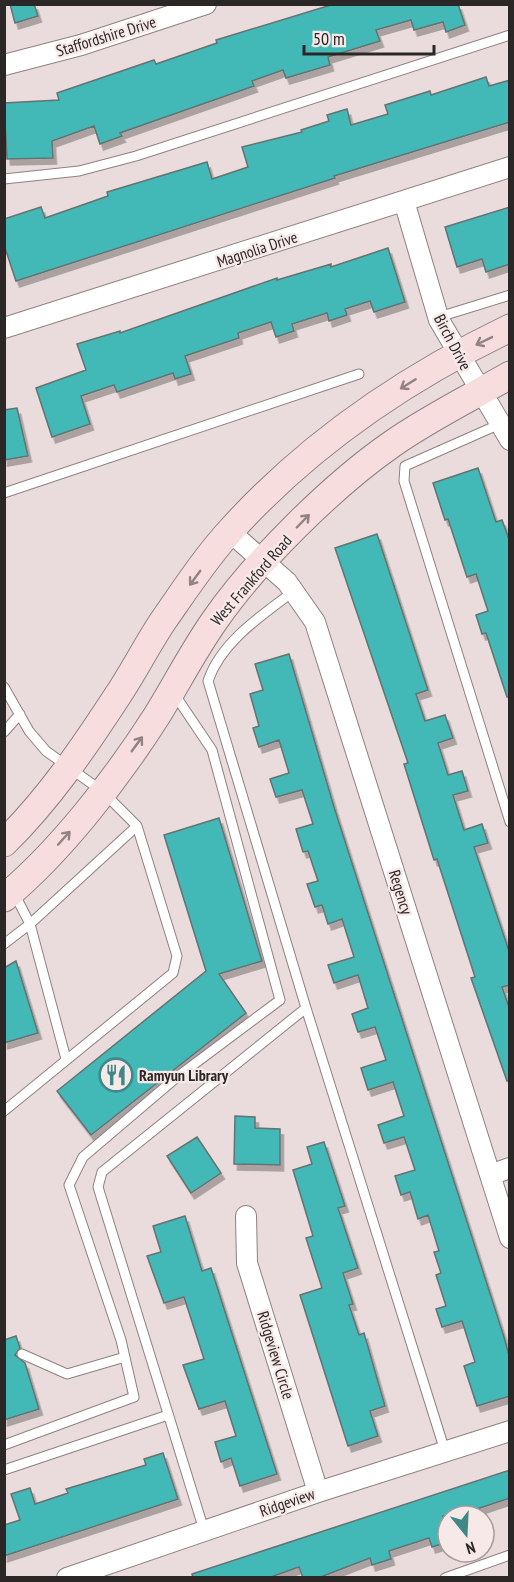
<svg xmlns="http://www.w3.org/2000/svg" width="514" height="1582" font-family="'PT Sans Narrow',sans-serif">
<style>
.building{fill:#42b8b7;stroke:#657272;stroke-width:1.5;filter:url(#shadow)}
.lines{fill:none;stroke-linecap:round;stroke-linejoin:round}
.service-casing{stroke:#8e8181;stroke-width:11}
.minor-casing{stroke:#8e8181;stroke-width:22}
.secondary-casing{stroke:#8e8181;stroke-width:29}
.service{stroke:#fff;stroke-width:9}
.minor{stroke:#fff;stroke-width:20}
.secondary{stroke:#f8ddde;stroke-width:27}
.oneway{stroke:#928282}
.labels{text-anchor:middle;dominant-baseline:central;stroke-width:4.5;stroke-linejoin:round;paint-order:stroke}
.street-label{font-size:16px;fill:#2c2727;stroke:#f8e9e9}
.poi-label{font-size:16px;font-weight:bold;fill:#2c2727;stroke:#f8e9e9;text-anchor:start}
</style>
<defs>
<filter id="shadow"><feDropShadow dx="3.5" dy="6" stdDeviation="0" flood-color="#0004"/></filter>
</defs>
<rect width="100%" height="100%" fill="#eadcdc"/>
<path class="building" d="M10,4H34L38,16L15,23Z
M334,4H458L465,25L446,32L443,22L414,30L411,20L376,30L380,41L328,57L330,65L286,78L283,70L252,81L254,86L120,133L122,136L100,144L94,126L52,141L53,158L7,159L4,103L59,100L57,93L101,78L154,60L156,64L217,43L216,40Z
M486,77L489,86L510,80V122L334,176L335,178L16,281L4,245V219L41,207L45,218L108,196L107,192L207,162L212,179L248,167L242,147L302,132L301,130L329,121L327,115L347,109L351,125L388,114L385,105L430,91L431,95Z
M510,207V264L486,272L482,259L457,267L445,227Z
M388,248L405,302L374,312L370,301L345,309L347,315L329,321L327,313L292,324L294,331L276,337L271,322L238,333L239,338L185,356L191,374L175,379L173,373L117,392L114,385L81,396L90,424L52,437L36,388L86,370L77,344L120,331V333L277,278V280L331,264V267Z
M17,408L28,456L4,460V410Z
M478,468L496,522L502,520L510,542V697H507L486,633L482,634L476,615L488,611L476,574L467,577L448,519L445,520L433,483Z
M377,534L428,690L416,694L425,721L445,715L453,738L438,743L448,775L462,771L468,791L453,795L464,830L482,824L488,843L474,847L510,954V985L502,987L510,1010V1080L507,1081L471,978L475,977L437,859L434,860L404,764L408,763L335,548Z
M289,654L334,807L504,1337L510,1359V1396L477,1406L464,1366L475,1362L462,1321L442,1327L436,1309L446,1306L436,1275L441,1273L434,1252L439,1251L428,1215L418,1219L410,1192L401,1195L395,1176L415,1170L404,1137L384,1143L378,1125L404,1116L393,1082L368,1090L361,1068L386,1060L375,1027L358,1032L352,1014L368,1008L358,975L334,983L328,965L354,957L342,919L328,924L322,905L315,907L307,884L318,881L308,851L303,852L296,829L313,824L302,790L276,797L270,779L289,773L279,740L259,747L253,728L259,726L250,694L263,690L255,664Z
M219,818L262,961L219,974L246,1013L91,1135L57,1091L206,971L164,835Z
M16,961L38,1033L4,1043V968Z
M235,1116L255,1117V1128L280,1129V1165L234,1164Z
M197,1137L221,1173L191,1193L167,1156Z
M324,1142L345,1206L338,1208L358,1268L343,1273L353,1304L349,1305L359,1335L364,1333L385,1406L370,1411L378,1436L348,1446L300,1295L322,1288L306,1238L313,1236L293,1170L312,1164L307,1147Z
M185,1216L202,1271L211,1268L277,1474L240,1486L231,1458L221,1462L215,1442L236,1436L225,1401L199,1409L183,1365L204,1359L184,1297L164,1303L147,1256L161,1252L153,1226Z
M16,1336L20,1348L15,1355L25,1363L39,1409L4,1420V1340Z
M163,1453L178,1499L4,1556V1525L20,1520L11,1494L30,1488L35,1504L68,1493L66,1489L146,1465L144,1459Z
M510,1470V1498L471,1511L473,1516H443L448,1542L432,1547L429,1538L389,1551L391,1559L372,1565L370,1558L318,1578H303L299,1567L268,1578H193L192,1574Z"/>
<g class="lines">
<g class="service-casing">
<path id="service" d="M4,179L79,171L136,156L510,35
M439,317L510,295
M500,424L405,466L404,481L510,822
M4,493L359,374
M294,591C262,615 221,642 208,681L306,1008L445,1451
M4,687L29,731L46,751L102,791L137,826L30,924L66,1059
M4,732L20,714
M4,944L30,924L14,893
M4,1111L173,973L177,956L137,826
M22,1354L67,1374L125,1357
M4,1445L134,1397L121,1340L69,1185L83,1157L177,1077L280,1000L212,750L173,692
M4,1470L168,1415
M204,1530L98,1187L102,1172L306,1008
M445,1578L510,1555"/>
</g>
<g class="minor-casing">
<path id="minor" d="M4,65L81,45L206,4
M404,201L439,320L510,440
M4,328L510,167
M229,531L287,582L315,622L510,1238
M490,1175L510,1168
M246,1216L247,1263L318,1492
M67,1578L318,1492L510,1431"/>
</g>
<g class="secondary-casing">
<path id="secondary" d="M4,843C49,799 84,747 118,695C134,671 147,645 163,621C184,591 206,557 231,530C308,445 406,378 510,328
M4,898C60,852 117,778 156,717C176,685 193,651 215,620C256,561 333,485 392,444C429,418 470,398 510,375"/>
</g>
<use href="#service" class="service"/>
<use href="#minor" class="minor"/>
<use href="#secondary" class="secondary"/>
</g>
<defs><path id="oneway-shaft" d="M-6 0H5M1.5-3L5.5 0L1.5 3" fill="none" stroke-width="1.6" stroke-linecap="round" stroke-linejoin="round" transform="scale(1.5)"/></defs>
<g class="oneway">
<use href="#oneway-shaft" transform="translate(484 341) rotate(154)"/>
<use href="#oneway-shaft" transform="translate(408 384) rotate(148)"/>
<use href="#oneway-shaft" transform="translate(303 521) rotate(-46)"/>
<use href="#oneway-shaft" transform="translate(195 578) rotate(126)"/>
<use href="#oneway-shaft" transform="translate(137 744) rotate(-54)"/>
<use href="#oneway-shaft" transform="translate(64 838) rotate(-48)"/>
</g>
<defs>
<g id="restaurant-ring" transform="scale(1.725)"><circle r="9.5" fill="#f8e9e9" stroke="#408888" stroke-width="1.5"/><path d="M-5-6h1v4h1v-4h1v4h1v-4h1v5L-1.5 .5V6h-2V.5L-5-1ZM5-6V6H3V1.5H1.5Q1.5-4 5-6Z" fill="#408888"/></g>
</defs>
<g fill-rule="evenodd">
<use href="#restaurant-ring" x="116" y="1075"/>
</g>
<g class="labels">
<g class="street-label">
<text transform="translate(106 36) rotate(-17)">Staffordshire Drive</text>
<text transform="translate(257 249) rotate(-18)">Magnolia Drive</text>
<text transform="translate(453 342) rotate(62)">Birch Drive</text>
<text transform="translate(251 580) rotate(-49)">West Frankford Road</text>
<text transform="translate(401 892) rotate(73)">Regency</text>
<text transform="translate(276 1355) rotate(73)">Ridgeview Circle</text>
<text transform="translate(287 1502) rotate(-19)">Ridgeview</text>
</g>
<g class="poi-label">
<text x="139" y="1075">Ramyun Library</text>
</g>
</g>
<rect width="514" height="1582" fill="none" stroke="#2c2727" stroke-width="12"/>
<g transform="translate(466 1534) rotate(162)"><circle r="28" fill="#f8e9e9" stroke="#a69b9b" stroke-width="1.5"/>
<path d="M0-4.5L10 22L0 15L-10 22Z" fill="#408888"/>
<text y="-9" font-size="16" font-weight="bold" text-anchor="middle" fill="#2c2727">N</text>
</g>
<path d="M304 45v9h130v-9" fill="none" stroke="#2c2727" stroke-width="3"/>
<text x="313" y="45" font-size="18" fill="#2c2727" stroke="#f8e9e9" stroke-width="4.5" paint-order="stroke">50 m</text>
</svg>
